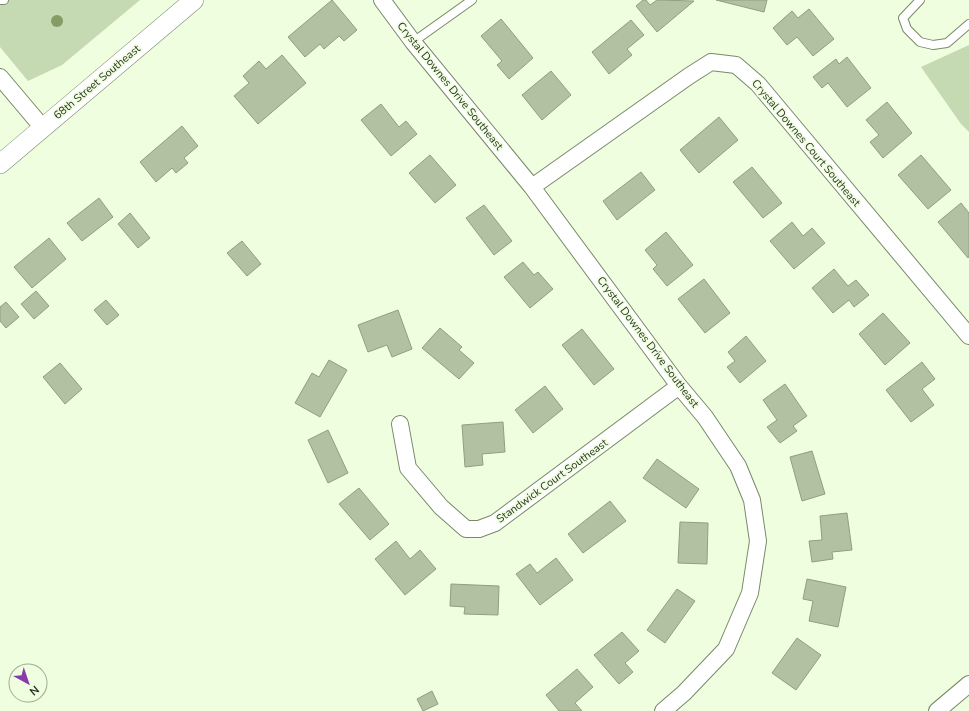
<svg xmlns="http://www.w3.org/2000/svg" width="969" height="711" font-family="'Nunito Sans',sans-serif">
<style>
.green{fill:#c5d9b2}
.building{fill:#b1c1a2;stroke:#909f81}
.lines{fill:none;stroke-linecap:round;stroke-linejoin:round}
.service-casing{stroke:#7a886b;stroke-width:10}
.minor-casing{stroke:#7a886b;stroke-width:18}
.tertiary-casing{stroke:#7a886b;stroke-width:20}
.service{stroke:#fff;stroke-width:8}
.minor{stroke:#fff;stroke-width:16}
.tertiary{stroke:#fff;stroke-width:19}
.tree{fill:#859c64}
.labels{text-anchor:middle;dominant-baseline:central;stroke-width:3.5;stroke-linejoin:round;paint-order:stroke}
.street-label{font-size:11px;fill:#2c3226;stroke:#eefede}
</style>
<rect width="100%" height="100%" fill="#eefede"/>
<path class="green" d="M0,0H140L62,65L28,81L0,47Z
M969,45V132L961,124L921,67Z"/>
<path class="building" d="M332,0L357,30L344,41L339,36L324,49L320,44L305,57L288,37Z
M643,0H646L650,5L657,0L694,1L657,32L636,6Z
M716,0H767L764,12Z
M809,9L834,39L813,56L797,37L787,45L773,28L792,11L798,18Z
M501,19L533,58L509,79L497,65L502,61L481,36Z
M631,20L644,35L627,49L632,55L609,74L592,52Z
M282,55L306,83L258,124L234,96L249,83L243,76L259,61L266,69Z
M847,57L871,88L847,107L828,83L822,88L813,77L836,59L839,64Z
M551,71L571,95L542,120L522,95Z
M887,102L912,133L883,158L870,142L879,135L866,120Z
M381,104L399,127L406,121L417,134L391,156L361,120Z
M719,117L738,140L699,173L680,150Z
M182,126L198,146L184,158L188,163L176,173L172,168L156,182L140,162Z
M430,155L456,185L435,203L409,173Z
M921,155L951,190L928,209L898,175Z
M752,167L782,203L763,218L733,182Z
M641,172L655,190L617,220L603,201Z
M99,198L113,217L82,241L67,223Z
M961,203L969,213V256L968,258L938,222Z
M484,205L512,241L494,255L466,218Z
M130,213L150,238L138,248L118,224Z
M792,222L803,236L812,228L825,243L794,269L770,241Z
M666,232L693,265L667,286L653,269L657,265L645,250Z
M49,238L66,259L32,288L14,267Z
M242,241L261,264L247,276L227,253Z
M523,262L534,275L538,272L553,289L530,308L504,277Z
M834,269L848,286L856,280L869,295L854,307L849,300L833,313L812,288Z
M704,279L730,313L705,333L678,299Z
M36,291L49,306L34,319L21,304Z
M106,300L119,315L107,325L94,310Z
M6,302L19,317L6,328L0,321V307Z
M398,310L412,349L392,357L387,345L368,352L358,325Z
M883,313L910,343L885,365L859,334Z
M440,328L462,347L459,350L474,363L459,379L422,348Z
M582,329L614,369L594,385L562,345Z
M746,336L766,361L740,383L727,367L735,361L728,352Z
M329,360L347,370L320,417L295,403L312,373L319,377Z
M922,362L935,379L922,389L934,405L911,422L886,390Z
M60,363L82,389L65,404L43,377Z
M785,384L807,416L793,426L797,431L780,443L767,427L777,420L763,400Z
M545,386L563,409L533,433L515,410Z
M503,422L505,452L482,454L483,465L465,467L462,425Z
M328,430L348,473L328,483L308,440Z
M812,451L825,494L802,501L790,457Z
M657,459L699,489L686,508L643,478Z
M359,488L389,524L370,540L339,504Z
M610,501L626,521L583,553L568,534Z
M847,513L852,550L832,552L833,559L812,562L809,541L822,540L820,516Z
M680,522L708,523L707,564L678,563Z
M396,541L410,559L420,550L436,569L405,595L375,559Z
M556,558L573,580L540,605L516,574L530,564L537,573Z
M807,579L846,587L838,627L809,621L813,601L803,599Z
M451,584L499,586L498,615L464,614L465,607L450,606Z
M677,589L695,601L665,643L647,630Z
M622,632L639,651L625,663L633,672L619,684L594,655Z
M797,638L821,655L796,690L772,673Z
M577,669L593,687L575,703L582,711H559L546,695Z
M432,691L438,704L423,711L417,699Z"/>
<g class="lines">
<g class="service-casing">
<path id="service" d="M0,0H4
M920,0L903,18L907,29L920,42L933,45L947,43L969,24
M413,42L472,0"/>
</g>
<g class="minor-casing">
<path id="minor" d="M382,0L413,42L532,187L679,386L705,417L738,466L752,500L758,541L750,593L726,649L684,693L663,711
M0,77L43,128
M532,187L689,76L711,62L736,65L758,84L969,336
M400,424L408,468L441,507L466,529H479L495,523L679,386
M937,711L969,684"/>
</g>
<g class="tertiary-casing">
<path id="tertiary" d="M0,164L194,0"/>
</g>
<use href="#service" class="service"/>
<use href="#minor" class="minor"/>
<use href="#tertiary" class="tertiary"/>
</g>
<circle class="tree" cx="57" cy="21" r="6"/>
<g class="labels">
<g class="street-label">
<text transform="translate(97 82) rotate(-40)">68th Street Southeast</text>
<text transform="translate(450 86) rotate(51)">Crystal Downes Drive Southeast</text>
<text transform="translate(806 143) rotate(50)">Crystal Downes Court Southeast</text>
<text transform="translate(648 342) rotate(53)">Crystal Downes Drive Southeast</text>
<text transform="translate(552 481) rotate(-36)">Standwick Court Southeast</text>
</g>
</g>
<g transform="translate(28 683) rotate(140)"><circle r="19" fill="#eefede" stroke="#a0ac94"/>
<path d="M0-3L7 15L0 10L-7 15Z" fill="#883bac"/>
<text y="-6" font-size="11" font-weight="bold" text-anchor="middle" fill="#2c3226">N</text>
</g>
</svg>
